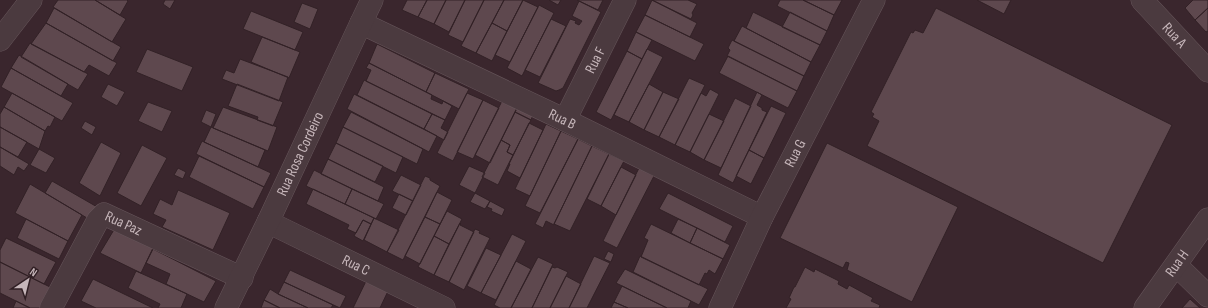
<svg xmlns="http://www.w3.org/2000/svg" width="1208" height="308" font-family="'Sofia Sans Condensed',sans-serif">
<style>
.building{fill:#5e484e;stroke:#322126}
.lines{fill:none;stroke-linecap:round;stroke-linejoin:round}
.minor-casing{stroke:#66555a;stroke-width:23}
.minor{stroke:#4b3a3f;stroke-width:22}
.labels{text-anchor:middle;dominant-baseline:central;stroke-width:3.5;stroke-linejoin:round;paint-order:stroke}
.street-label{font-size:15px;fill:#c6b6ba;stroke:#301f24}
</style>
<rect width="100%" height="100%" fill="#3a262d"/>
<path class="building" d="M58,0H95L126,19L112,42L53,7Z
M95,0H127L128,1L120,15Z
M165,0H175L170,9L163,4Z
M407,0H427L418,17L402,10Z
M427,0H446L434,24L418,17Z
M446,0H465L449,32L434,24Z
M465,0H484L463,42L448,35Z
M484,0H504L476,53L461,46Z
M504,0H523L507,31L492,23Z
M523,0L538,7L510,62L495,55Z
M549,0H561L558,5Z
M577,0H603L598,10Z
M652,0H688L697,4L692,13L693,15L691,19Z
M652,0L697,23L690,37L645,15Z
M780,0H803L834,15L827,31L777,6Z
M803,0H842L834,15Z
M977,0H1011L1004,14Z
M1193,0H1208V8L1195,20L1185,8Z
M579,1L601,12L563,88L559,90L556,91L538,83L570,19L576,21L575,23L579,25L582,21L572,16Z
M302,3L318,9L310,29L294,22Z
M539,5L554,13L522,76L507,68Z
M54,8L121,47L113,61L46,23Z
M936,8L1172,125L1103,263L867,146L879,121L872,117L874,114L871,112L911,32L913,33L915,30L923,33Z
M1208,8V31L1206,32L1195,20Z
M251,11L303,32L295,50L243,29Z
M753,12L820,45L811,62L746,28Z
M790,12L827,31L820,45L782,27Z
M645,15L704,44L695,61L636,32Z
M551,19L566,26L540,77L525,70Z
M46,23L117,63L109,76L89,65L84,72L31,44Z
M492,23L507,31L492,61L476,53Z
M742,26L811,62L804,76L734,41Z
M636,32L652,40L642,59L627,51Z
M262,37L300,52L289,78L251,62Z
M732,40L804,76L797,91L727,56L730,50L728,48Z
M30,43L88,74L78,90L21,57Z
M377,44L435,73L426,92L369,63Z
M147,49L193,67L182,91L136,72Z
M647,49L663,57L629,122L614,115Z
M627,51L642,59L611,120L596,112Z
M19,55L68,84L61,96L11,68Z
M728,56L797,91L788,108L719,73Z
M240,59L288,77L279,101L222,79L226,70L234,73Z
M369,63L432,95L431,99L442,104L443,101L452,106L445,120L366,81L371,70L366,68Z
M11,68L73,103L62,121L1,87Z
M435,73L469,89L459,109L426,92Z
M689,78L705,85L675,145L659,137Z
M364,80L432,114L424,129L357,95Z
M108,84L125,92L117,106L101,97Z
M237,84L283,102L273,126L257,120L258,117L228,106Z
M649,84L663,92L644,130L629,122Z
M710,89L719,94L690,152L675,145L701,93L706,96Z
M663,92L679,99L659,137L644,130Z
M757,92L762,95L757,105L762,108V110L767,112L733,183L718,175Z
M12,93L55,117L50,127L48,126L45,131L4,107Z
M467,93L483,100L453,161L437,153Z
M354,94L437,136L429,152L347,109Z
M735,98L751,106L721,168L704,160Z
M483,100L499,108L473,159L457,152Z
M502,101L517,108L490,163L475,155Z
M148,102L172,111L162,132L138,121Z
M771,106L786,113L764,158L749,150Z
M4,107L45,131L39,149L0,127V114Z
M223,107L277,127L268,151L213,128Z
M517,108L533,115L531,120L515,112Z
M206,110L216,114L211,127L201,122Z
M351,112L423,149L417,164L343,127Z
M515,112L531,120L513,155L507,152L510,145L501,140Z
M432,114L445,120L441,128L448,132L444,140L424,129Z
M709,114L724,121L704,160L690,152Z
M85,121L96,127L92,135L81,128Z
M529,123L543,130L520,178L507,171L510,164H509Z
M546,124L561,131L530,196L515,189Z
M0,127L27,142L18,157L0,147Z
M211,127L265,150L258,167L204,142Z
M343,127L403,157L396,173L336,143Z
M561,131L578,139L540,213L525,206Z
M578,139L592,146L554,224V225L546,221L543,228L535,224Z
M501,140L510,145L507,152L513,155L498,185L482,177Z
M202,141L271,173L264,187L196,154Z
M101,142L121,153L100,196L79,183Z
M336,143L383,166L375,182L328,159Z
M827,143L958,207L912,302L847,270L849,263L846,262L843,268L780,238Z
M142,145L167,158L141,206L117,193Z
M592,146L609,154L570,231L554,224Z
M0,147L29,164L24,171L18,167L14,175L0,166Z
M39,149L55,158L46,173L30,165Z
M749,150L764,158L751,184L736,176Z
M609,154L624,161L601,206L587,199Z
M199,156L264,187L253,209L189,177Z
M328,159L384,187L378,201L321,174Z
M469,166L485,173L475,193L459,185Z
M621,167L636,175L616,215L601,206Z
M178,168L186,172L183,179L174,175Z
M639,168L654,176L617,248L603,241Z
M314,170L352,189L345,204L306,186Z
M401,175L421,185L413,201L392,191Z
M425,176L430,178V180L440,186L403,260L387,252Z
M52,181L99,208L92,221L45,193Z
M30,184L82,215L68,241L15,213Z
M313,189L374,218L371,224L363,220L356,233L347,229L349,225L306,204Z
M352,189L384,204L376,219L345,204Z
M178,190L230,213L213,250L162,227L166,220L153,214L160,199L172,205Z
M437,192L452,200L440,224L425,217Z
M475,193L490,201L485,209L470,202Z
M668,193L733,226L725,242L659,209Z
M399,194L413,201L406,215L392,208Z
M490,201L505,209L502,216L491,211L492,209L487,207Z
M447,211L462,219L449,244L434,236Z
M425,217L440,224L420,264L405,256Z
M374,218L399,230L387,252L364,240Z
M26,219L68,241L59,259L17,238Z
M678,219L697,228L690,243L671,233Z
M363,220L371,224L363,241L354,236Z
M460,223L461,224L460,225L474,232L449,282L434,275Z
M651,224L723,259L715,274L709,270L707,274L705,273L699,285L641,257L648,240L644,238Z
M115,228L153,248L141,273L100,253Z
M697,228L730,245L723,259L690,243Z
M475,229L480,231L479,233L490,238L464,290L449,282Z
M512,234L526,241L496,300L481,293Z
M434,236L449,244L434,275L418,267Z
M6,238L56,262L44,284L0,262V250Z
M486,248L501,255L481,293L467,286Z
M153,249L216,281L204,302L166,284L170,274L146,263Z
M608,251L614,254L611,262L604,259Z
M594,256L610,263L587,308H569Z
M640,256L708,289L699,305L633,272Z
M538,257L553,264L532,308H511Z
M516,261L531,269L511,308H500L494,305Z
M0,262L52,288L41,308H30L0,293Z
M552,267L555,268L557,267L568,272L550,308H532Z
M805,267L814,272L815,269L839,281L838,284L847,289L849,285L873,298L871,301L880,305L879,308H786L791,299L789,298L794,287H795Z
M625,269L691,301L688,308H667L616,283Z
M290,270L346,296L340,308L284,282Z
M136,271L187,294L181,308H158L160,304L128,288Z
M566,276L581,284L569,308H550Z
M93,279L153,308H96L81,301Z
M367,279L389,289L380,308H353Z
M284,282L333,305L331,308H308L278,294Z
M622,286L667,308H628L614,302Z
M270,289L278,294L308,308H280L264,300Z
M1190,299L1200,308H1182Z
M264,300L280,308H261Z
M16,301L30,308H13Z
M614,302L628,308H611Z"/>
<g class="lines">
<g class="minor-casing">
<g id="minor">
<path id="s1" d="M1142,0L1208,71"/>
<path id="s2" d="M361,23L565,120L762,217"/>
<path d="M0,40L31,0"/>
<path id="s3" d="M565,120L625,0"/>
<path id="s4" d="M268,222L444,308"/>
<path d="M1176,265L1208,296"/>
<path id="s5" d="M51,308L98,220L104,214L242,278"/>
<path id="s6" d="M226,308L268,222L361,23L372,0"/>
<path id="s7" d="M720,308L762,217L874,0"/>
<path id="s8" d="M1145,308L1208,219"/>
</g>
</g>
<use href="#minor" class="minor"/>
</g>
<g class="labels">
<g class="street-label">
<text stroke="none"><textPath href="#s1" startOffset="48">Rua A</textPath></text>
<text stroke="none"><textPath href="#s3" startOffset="67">Rua F</textPath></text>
<text stroke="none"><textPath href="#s2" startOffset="223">Rua B</textPath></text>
<text stroke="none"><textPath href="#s7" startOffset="172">Rua G</textPath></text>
<text stroke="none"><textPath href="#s6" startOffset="171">Rua Rosa Cordeiro</textPath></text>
<text stroke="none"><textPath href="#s5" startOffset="130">Rua Paz</textPath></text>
<text stroke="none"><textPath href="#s8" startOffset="55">Rua H</textPath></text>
<text stroke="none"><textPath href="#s4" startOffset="98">Rua C</textPath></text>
</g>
</g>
<g transform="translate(28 280) rotate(35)" stroke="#301f24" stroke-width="3" paint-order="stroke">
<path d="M0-3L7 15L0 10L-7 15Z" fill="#c6b6ba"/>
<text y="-6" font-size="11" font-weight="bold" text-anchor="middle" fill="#c6b6ba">N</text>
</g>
</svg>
